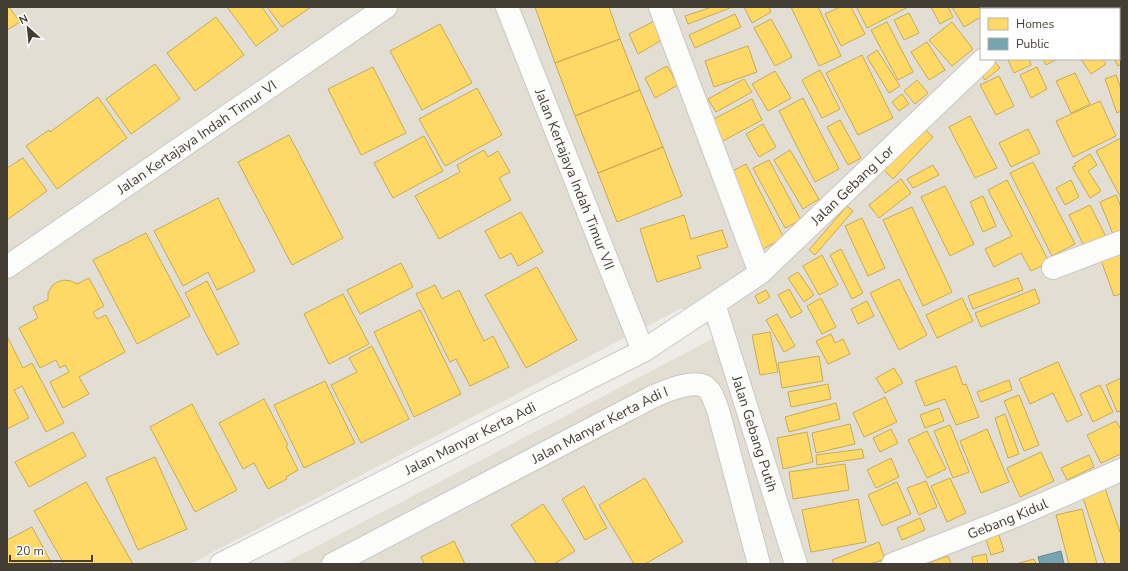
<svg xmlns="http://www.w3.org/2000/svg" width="1128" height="571" font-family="'Nunito Sans',sans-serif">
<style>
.residential{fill:#e3ded3;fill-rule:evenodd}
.homes{fill:#ffd966;stroke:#c7aa57}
.public{fill:#76a5af;stroke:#67868a}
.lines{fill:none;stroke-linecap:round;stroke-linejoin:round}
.minor-casing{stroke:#cac8c2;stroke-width:24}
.minor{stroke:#fcfcfb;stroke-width:22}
.labels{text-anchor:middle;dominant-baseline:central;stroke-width:4;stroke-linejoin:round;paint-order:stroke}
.street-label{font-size:14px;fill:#433d33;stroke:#fff}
</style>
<rect width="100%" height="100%" fill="#eeece6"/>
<path class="residential" d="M7,7H1121V564H283L720,335L682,308L190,564H7ZM981,9H1119V59H981Z"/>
<path class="homes" d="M7,7H9L20,22L7,30Z
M227,7H262L278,30L256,46Z
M267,7H311L282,27Z
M535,7H609L620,39L555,63Z
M712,7H730V8L688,24L685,16Z
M744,7H769L771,12L752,23Z
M791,7H818L841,56L819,66Z
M840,7H851L865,34L841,46L825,14Z
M859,7H908L867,28L857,8Z
M931,7H948L953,17L940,24Z
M952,7H983L984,9H981V17L964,27Z
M991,7H1014L1010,9H992Z
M909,13L919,33L904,40L894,20Z
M735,14L741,27L695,48L689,35Z
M216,17L244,55L195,91L167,53Z
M658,19L667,37L638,54L629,34Z
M771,19L792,57L775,66L754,28Z
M887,22L913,72L898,80L871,30Z
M952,22L973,49L952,66L929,40Z
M440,24L472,83L422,110L390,51Z
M1119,26L1121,30V64L1118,66L1114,59H1119Z
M620,39L640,90L575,116L555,63Z
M927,42L945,70L929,80L911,52Z
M748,46L757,72L714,87L705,61Z
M877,50L900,86L889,93L867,57Z
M862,55L893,118L858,135L826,73Z
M1010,59H1029L1031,65L1014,73L1008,60Z
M1043,59H1057L1046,65Z
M1081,59H1102L1106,64L1091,74Z
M995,62L1000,68L985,80L980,72Z
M155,64L180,99L131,134L106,99Z
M667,66L678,85L655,98L645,78Z
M373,67L406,133L361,155L328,89Z
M1037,67L1047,89L1031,98L1020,75Z
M820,70L840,109L822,118L802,80Z
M775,71L791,98L768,111L752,84Z
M1075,73L1090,104L1071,113L1056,81Z
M1116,75L1121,89V111L1117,113L1105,79Z
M999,76L1014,106L996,115L980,85Z
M744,79L752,92L716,112L708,99Z
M917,80L928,93L915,104L904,91Z
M477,88L502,135L445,166L419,119Z
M640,90L663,147L598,173L575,116Z
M902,94L909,104L899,111L892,102Z
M98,97L127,138L57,189L26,146L49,130L50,132Z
M803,98L839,169L815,182L779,111Z
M752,99L762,120L721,142L710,121Z
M1100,101L1116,136L1073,157L1056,121Z
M970,116L997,168L975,178L949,127Z
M840,120L861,158L848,165L827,127Z
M763,124L776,147L759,157L746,134Z
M922,127L933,137L893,179L882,168Z
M1028,129L1040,153L1011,167L999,143Z
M289,135L343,238L292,265L238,162Z
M424,136L443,171L393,198L374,163Z
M1121,138V198L1096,151Z
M663,147L682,196L617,222L598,173Z
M484,150L488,157L498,151L510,172L499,178L511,200L439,239L415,196L460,172L457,165Z
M790,150L819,199L803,209L774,160Z
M1090,154L1097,165L1088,171L1101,191L1090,198L1072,167L1076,166L1074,164Z
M23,158L47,191L7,220V168Z
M769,160L801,220L785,228L753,168Z
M1033,162L1075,244L1052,256L1010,173Z
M746,164L784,238L763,249L725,175Z
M933,165L939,175L913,188L907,179Z
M901,179L911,193L879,218L869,205Z
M1007,180L1049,262L1031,271L1021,253L994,267L985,249L1012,236L988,190Z
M1071,180L1079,197L1065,205L1056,188Z
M945,186L974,244L950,256L921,197Z
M1116,195L1121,207V237L1115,239L1100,202Z
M983,196L996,226L983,232L970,202Z
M218,198L255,271L217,290L208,272L183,286L154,231Z
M1090,205L1107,239L1084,246L1069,215Z
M847,206L853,211L815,255L809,250Z
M912,207L952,292L923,306L883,220Z
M521,212L543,252L518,266L511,253L500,259L485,231Z
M684,215L691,239L722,230L728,247L697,256L701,268L657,282L640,229Z
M862,218L885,268L868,276L845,226Z
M146,233L190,316L137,344L93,260Z
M841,249L863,293L852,299L830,255Z
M1121,253V294L1114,296L1101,260Z
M822,255L838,285L819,295L803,266Z
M401,263L413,287L360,314L347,290Z
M537,267L577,340L526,368L485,295Z
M798,272L814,295L804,302L788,278Z
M89,278L104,306L93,312L97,319L106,315L125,352L79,377L89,394L63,408L50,382L69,372L65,365L60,368L56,360L40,368L19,328L38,318L33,307L48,300V293L52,286L57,282L64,280L71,281L77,284Z
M1018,278L1023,290L973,309L968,296Z
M899,279L927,335L899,350L870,293Z
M207,281L239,344L217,355L185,293Z
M435,285L442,299L459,290L484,341L493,336L509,367L470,386L456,359L450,362L416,294Z
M789,289L802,312L791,318L778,295Z
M1035,289L1040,303L981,327L975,313Z
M766,290L770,297L759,304L755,296Z
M343,294L369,344L329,364L304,314Z
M821,298L836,327L822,334L807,306Z
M962,298L973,321L937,338L926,315Z
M867,301L874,316L858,324L851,309Z
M420,310L461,394L414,417L374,332Z
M777,314L795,346L784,352L766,320Z
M770,332L778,372L760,375L752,335Z
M831,334L835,343L843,339L850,354L828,364L816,341Z
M7,336L23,368L32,363L64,423L46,432L22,386L14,390L29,418L7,429Z
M372,346L409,419L361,443L331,385L357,372L349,358Z
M819,356L823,381L782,388L778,363Z
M1058,362L1082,415L1067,422L1053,393L1030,404L1019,379Z
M956,366L963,385L966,384L979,417L956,425L945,399L925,406L915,381Z
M894,368L903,383L885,393L876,378Z
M1121,378V411L1117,412L1106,385Z
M1009,380L1012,390L981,402L977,392Z
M325,381L355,443L304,468L274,405Z
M828,384L831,399L791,407L788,392Z
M1100,385L1113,412L1093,422L1080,394Z
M1019,395L1039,445L1024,451L1004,401Z
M885,397L897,422L864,437L853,413Z
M264,399L288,445L286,446L298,470L286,477L287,479L268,489L254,463L243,469L219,423Z
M836,403L840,419L789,432L785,417Z
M192,404L237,490L195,512L150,427Z
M939,408L944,421L925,428L920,415Z
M1005,414L1019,454L1008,458L995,418Z
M1116,421L1121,430V454L1101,463L1087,435Z
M850,424L855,444L816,453L812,433Z
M950,425L969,472L953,478L934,431Z
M891,429L898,443L880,452L873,438Z
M987,429L1009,482L981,493L960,441Z
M927,431L946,469L927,478L908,440Z
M73,432L86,456L29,487L15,462Z
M807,432L813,462L783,469L777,438Z
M862,449L864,458L817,465L816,455Z
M1041,452L1054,481L1020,497L1007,468Z
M1089,455L1094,467L1067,480L1061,468Z
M155,457L187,529L138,550L106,478Z
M891,458L899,477L876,488L867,470Z
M845,464L849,490L793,499L789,472Z
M645,478L683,542L645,564H634L599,505Z
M950,478L966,513L947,522L931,486Z
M926,481L937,507L919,515L907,488Z
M86,482L133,564H64L34,511Z
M897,482L911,514L882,526L868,495Z
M584,486L607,528L585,540L562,499Z
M1105,488L1121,535V564H1105L1082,495Z
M858,499L866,542L811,552L802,510Z
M543,504L575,551L554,564H537L511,525Z
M1082,509L1097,564H1069L1056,515Z
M920,518L925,530L902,540L897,528Z
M32,527L52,564H7V540Z
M998,532L1004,551L991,555L985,536Z
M454,541L465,564H424L421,557Z
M879,542L885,559L870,564H834L832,560Z
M986,554L988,564H973L972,557Z
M948,556L951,564H929L928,563Z
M1034,559L1036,564H1016Z"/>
<path class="public" d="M1061,551L1064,564H1040L1038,557Z"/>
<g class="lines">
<g class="minor-casing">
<g id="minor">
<path id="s1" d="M507,7L643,351"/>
<path d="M660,7L760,273"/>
<path d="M1032,9L1033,7"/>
<path id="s2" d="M7,267L386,7"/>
<path d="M1053,268L1121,242"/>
<path id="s3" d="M714,304L796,564"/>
<path id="s4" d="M221,564L643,351L714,304L760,273L984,59"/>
<path id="s5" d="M333,564L654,396C666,391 691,380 704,386C712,390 715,403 718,410L759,564"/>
<path id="s6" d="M893,564L1018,515L1121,470"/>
</g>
</g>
<use href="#minor" class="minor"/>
</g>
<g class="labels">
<g class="street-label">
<text stroke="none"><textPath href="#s2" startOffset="230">Jalan Kertajaya Indah Timur VI</textPath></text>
<text stroke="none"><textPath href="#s1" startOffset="185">Jalan Kertajaya Indah Timur VII</textPath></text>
<text stroke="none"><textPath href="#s4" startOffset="741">Jalan Gebang Lor</textPath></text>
<text stroke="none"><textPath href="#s5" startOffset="301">Jalan Manyar Kerta Adi I</textPath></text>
<text stroke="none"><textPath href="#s3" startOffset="136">Jalan Gebang Putih</textPath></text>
<text stroke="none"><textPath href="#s4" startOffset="279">Jalan Manyar Kerta Adi</textPath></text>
<text stroke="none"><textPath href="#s6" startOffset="123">Gebang Kidul</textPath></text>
</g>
</g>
<rect width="1128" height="571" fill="none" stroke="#433d33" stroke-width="16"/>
<rect x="980" y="8" width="140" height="52" fill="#ffffff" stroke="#b4b1ad"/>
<rect x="988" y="18" width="20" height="12" fill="#ffd966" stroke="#b4b1ad"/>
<text x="1016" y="28" font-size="12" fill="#433d33">Homes</text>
<rect x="988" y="38" width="20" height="12" fill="#76a5af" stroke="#b4b1ad"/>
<text x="1016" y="48" font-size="12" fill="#433d33">Public</text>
<g transform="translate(28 28) rotate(333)" stroke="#ffffff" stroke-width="3" paint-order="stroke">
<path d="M0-3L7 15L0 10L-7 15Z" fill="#433d33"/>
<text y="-6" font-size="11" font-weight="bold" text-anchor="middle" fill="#433d33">N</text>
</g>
<path d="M10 555v6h82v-6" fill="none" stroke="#433d33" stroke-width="2"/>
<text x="16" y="555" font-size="12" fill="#433d33" stroke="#ffffff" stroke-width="3" paint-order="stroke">20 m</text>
</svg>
